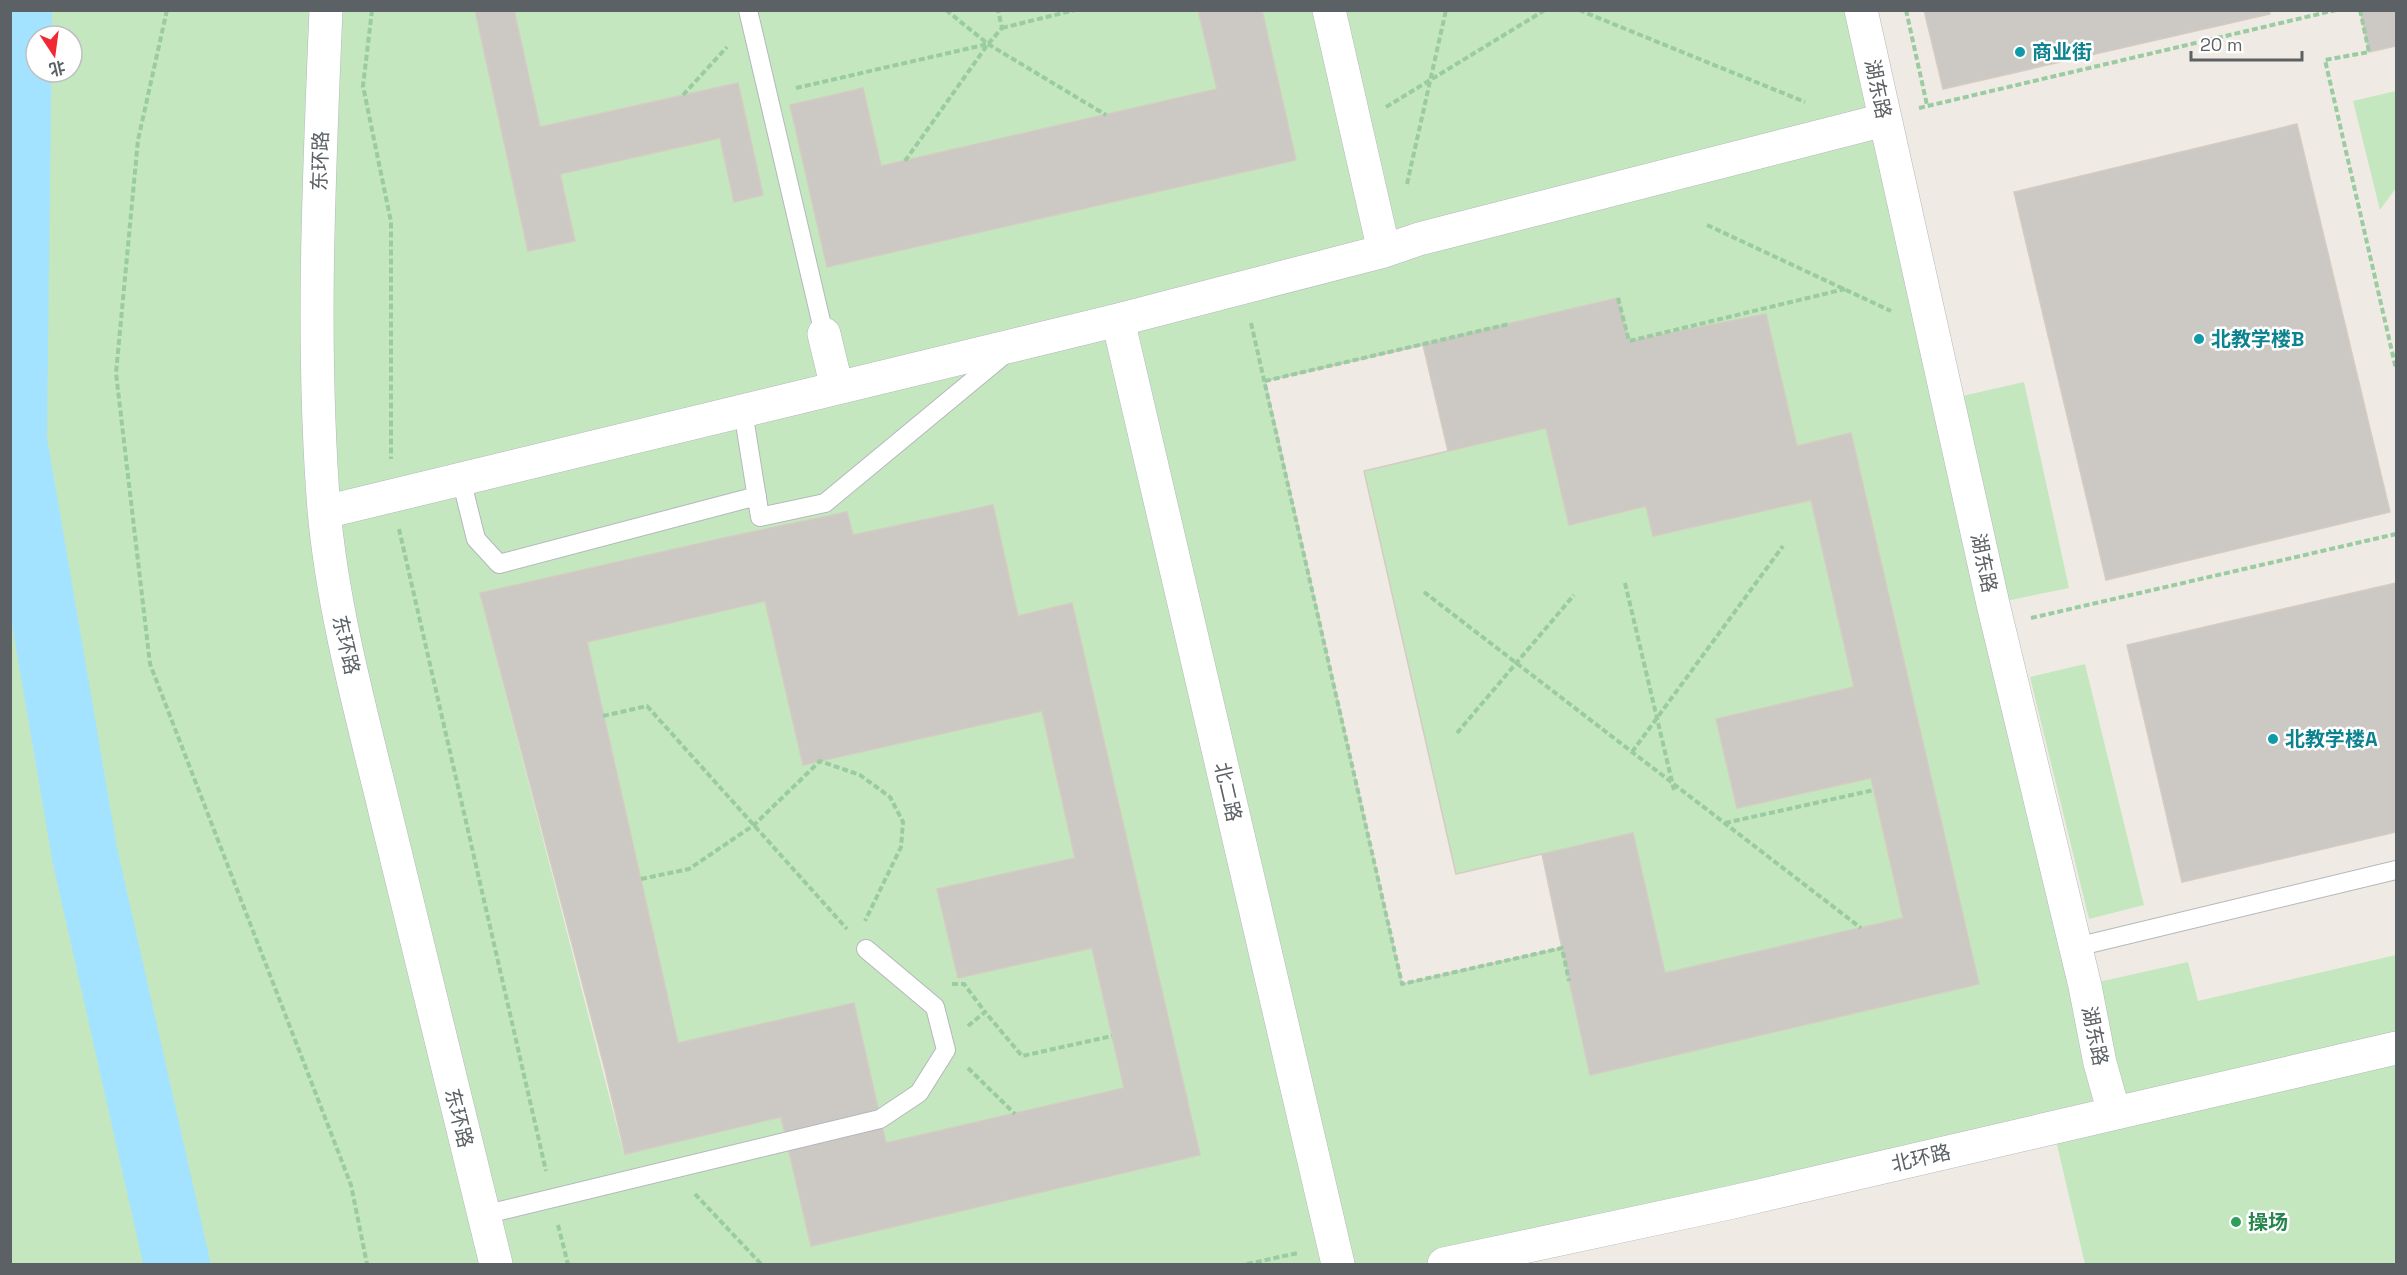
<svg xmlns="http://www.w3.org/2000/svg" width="2407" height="1275" font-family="'Space Grotesk','Noto Sans SC',sans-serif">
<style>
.green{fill:#c4e7bf;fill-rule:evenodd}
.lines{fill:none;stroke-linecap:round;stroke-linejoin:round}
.river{stroke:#a4e3ff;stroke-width:66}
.building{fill:#ccc8c3;stroke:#d4ccc2;stroke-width:1.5;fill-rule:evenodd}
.service-casing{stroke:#b4b8bb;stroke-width:20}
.minor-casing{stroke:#b4b8bb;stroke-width:34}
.path{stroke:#9acba1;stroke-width:4;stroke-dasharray:6 3;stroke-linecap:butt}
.service{stroke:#fff;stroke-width:18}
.minor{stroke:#fff;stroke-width:33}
.culture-dot{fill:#0f9aa8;stroke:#fff;stroke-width:2}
.leisure-dot{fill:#2e9e5b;stroke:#fff;stroke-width:2}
.labels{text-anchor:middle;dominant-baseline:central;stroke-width:5;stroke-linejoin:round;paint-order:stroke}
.culture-label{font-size:20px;font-weight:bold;fill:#0d838f;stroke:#fff;text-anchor:start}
.street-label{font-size:20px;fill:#5c6165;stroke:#fff}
.leisure-label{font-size:20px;font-weight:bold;fill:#27864d;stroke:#fff;text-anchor:start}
</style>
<rect width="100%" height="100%" fill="#efebe4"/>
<path class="green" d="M10,11H475L528,251L560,174L720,138L734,202L763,195L738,83L540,127L514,11H1198L1217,89L881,166L862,88L790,105L827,267L1296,160L1262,11H1861L1949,399L2024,382L2069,588L1996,603L2085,985L2188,962L2198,1001L2396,955V1264H2085L2053,1128L1444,1264H184L19,467L85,856L177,1264H11ZM36,36H72V72H36ZM1618,298L1629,341L1797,446L1850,433L1979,984L1590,1075L1562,948L1402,984L1265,381ZM993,505L1018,616L1072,604L1200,1155L811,1246L781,1117L624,1154L480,594L728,537L847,512L853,535Z
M2396,91V188L2380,210L2353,101Z
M1546,428L1569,525L1646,506L1653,536L1811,500L1854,687L1716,719L1737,808L1871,778L1903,918L1665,973L1632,833L1456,874L1364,471Z
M765,601L803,765L1042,711L1075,858L938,890L958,978L1092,948L1124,1088L886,1143L854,1004L678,1043L587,642Z
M2085,664L2144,905L2089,919L2030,677Z"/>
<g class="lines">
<path class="river" d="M19,10L14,440L85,856L177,1264"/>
</g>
<path class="building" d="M475,10H514L540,127L738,83L763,195L734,202L720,138L560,174L575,241L528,251Z
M1198,10H1262L1296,160L827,267L790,105L863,88L881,166L1217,89Z
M1924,10H2269L2270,14L1943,89Z
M2360,10H2396V46L2369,52Z
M2297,124L2390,512L2106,580L2014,192Z
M1618,298L1629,341L1766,314L1797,446L1851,433L1979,984L1590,1075L1562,948L1402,984L1265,381ZM1546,428L1569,525L1646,506L1653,536L1811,500L1854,687L1716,719L1737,808L1871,778L1903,918L1665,973L1633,833L1456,874L1364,471Z
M1423,345L1448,451L1364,471L1456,874L1542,854L1562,948L1402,984L1265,381Z
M993,505L1018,616L1072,603L1200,1155L811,1246L781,1117L625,1154L605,1070L480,593L728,537L847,512L853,535ZM765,601L803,765L1042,711L1075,858L937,889L958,978L1092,948L1124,1088L886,1143L854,1003L678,1043L587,642Z
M2396,583V832L2182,882L2127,645Z"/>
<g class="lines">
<g class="service-casing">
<path id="service" d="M748,10L824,334
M743,411L760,517L825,503L1005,354
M461,479L476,539L499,564L757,496
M2076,947L2396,870
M483,1215L880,1119L919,1093L946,1050L935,1007L866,949"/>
</g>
<g class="minor-casing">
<path id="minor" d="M326,10C319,176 311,344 324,510C333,611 361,712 385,811C421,962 458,1113 496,1264
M1329,10L1384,251
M1861,10L1993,604L2085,986L2100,1063L2114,1113
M1118,320L1338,1264
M824,334L837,388
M325,512L1118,320L1384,251L1419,239L1884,120
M1444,1264L1733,1202L2396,1048"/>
</g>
<path class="path" d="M167,10L138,140L116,373L150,664L351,1185L367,1264
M372,10L363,86L391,222V459
M946,10L988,44L1106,115
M1579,10L1805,102
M1906,10L1927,105
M2360,10L2369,52L2325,60L2396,369
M1002,28L1075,10
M796,88L988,44
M683,95L727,47
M1386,107L1545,10
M1919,108L2336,10
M905,161L988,44L1002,28L998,10
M1407,184L1446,10
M1707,225L1891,311
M1618,298L1629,341L1845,289
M1251,323L1402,984L1562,948L1569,981
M1265,381L1509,324
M399,529L546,1171
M1625,583L1674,790
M1424,592L1861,928
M2031,618L2396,534
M603,716L647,706L847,929
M1457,733L1574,595
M1632,752L1783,546
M1725,823L1874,790
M641,879L689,869L754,825L820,761L860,775L890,797L903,822L901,847L865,921
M952,984H964L985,1012
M968,1026L985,1012L1022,1056L1112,1036
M968,1068L1015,1114
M695,1194L761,1264
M558,1225L568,1264
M1247,1264L1298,1253"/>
<use href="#service" class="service"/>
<use href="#minor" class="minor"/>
</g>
<g class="culture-dot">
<circle cx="2020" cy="52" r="6"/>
<circle cx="2199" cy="339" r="6"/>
<circle cx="2273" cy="739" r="6"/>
</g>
<circle class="leisure-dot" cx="2236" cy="1222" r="6"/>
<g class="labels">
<g class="culture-label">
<text x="2032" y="52">商业街</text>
<text x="2211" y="339">北教学楼B</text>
<text x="2285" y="739">北教学楼A</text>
</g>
<g class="street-label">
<text transform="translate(1878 89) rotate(78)">湖东路</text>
<text transform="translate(320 161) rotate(-88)">东环路</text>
<text transform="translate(1984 563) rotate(78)">湖东路</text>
<text transform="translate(346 645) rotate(77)">东环路</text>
<text transform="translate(1228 792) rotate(77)">北二路</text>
<text transform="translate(2095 1036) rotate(78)">湖东路</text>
<text transform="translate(459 1118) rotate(76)">东环路</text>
<text transform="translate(1921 1158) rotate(-13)">北环路</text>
</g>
<g class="leisure-label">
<text x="2248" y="1222">操场</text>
</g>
</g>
<rect width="2407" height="1275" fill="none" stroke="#5c6165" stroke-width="24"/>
<g transform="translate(54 54) rotate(167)"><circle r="28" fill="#ffffff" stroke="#bec0c1" stroke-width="1.5"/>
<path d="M0-4.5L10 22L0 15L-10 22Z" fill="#f02934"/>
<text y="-9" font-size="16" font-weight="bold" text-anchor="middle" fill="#5c6165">北</text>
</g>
<path d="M2191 51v9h111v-9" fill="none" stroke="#5c6165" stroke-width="3"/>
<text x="2200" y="51" font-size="18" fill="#5c6165" stroke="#ffffff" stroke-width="4.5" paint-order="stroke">20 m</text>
</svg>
